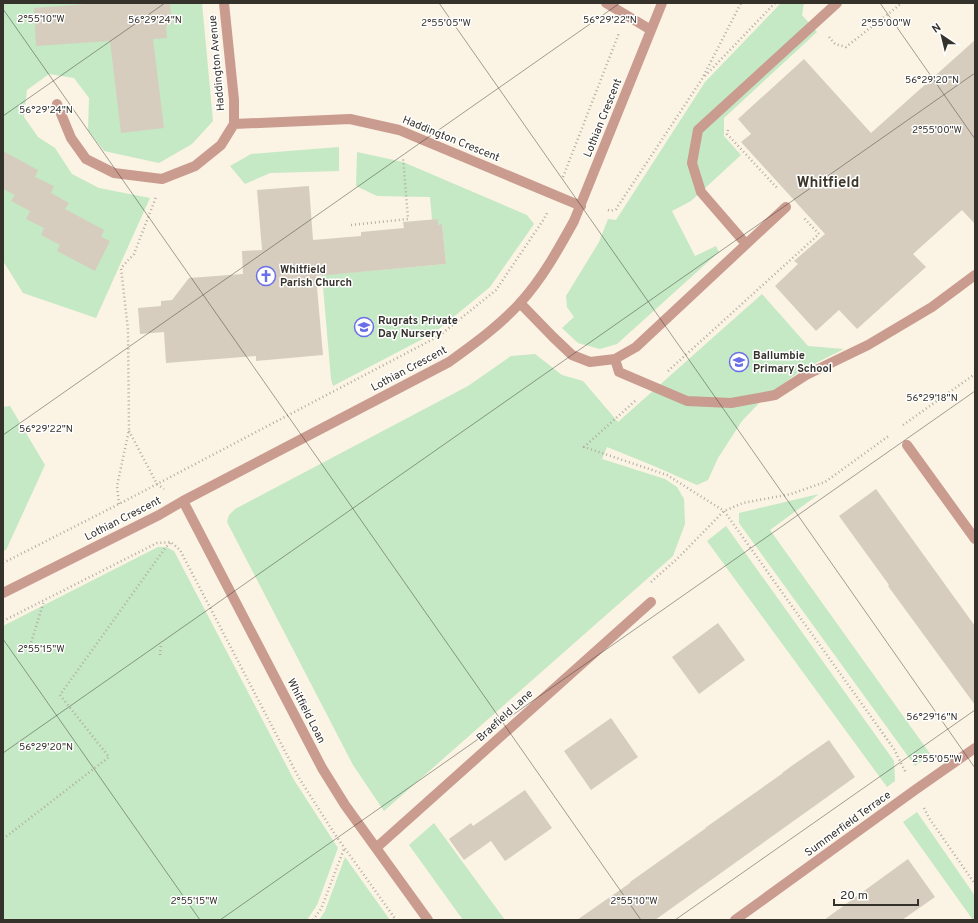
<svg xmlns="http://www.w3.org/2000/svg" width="978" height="923" font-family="Overpass,sans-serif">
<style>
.green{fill:#c4e9c4}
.building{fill:#d7cdbf}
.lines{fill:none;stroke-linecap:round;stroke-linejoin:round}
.path{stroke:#b2aca0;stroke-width:2.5;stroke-dasharray:1 3;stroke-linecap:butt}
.service{stroke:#ca9b8f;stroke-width:10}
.minor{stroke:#ca9b8f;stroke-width:10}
.ticks{fill:none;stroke:#35322c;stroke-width:1;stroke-opacity:0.45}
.labels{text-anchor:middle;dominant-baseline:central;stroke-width:3;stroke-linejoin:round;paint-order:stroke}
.street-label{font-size:11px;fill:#35322c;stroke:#fff}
.poi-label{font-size:11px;font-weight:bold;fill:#35322c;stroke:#fff;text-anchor:start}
.district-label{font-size:15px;font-weight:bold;fill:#3c362a;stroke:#fff}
.ticks-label{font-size:10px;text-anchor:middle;fill:#35322c;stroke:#fff;stroke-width:3;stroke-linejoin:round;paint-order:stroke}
</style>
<rect width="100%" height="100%" fill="#fbf3e3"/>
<path class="green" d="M3,3H202L213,121L192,144L159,163L104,151L88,130L89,98L74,78L49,74L27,90L24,117L38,137L55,148L72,174L99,188L150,198L96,318L23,293L3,261Z
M781,3H804L802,15L817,32L724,118V136L741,155L691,201L672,211L695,256L716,246L719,252L617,344L600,349L578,343L562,328L574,317L567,307L566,296L599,242L608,219L616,220L705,82Z
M339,147V171L270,173L245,184L230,166L251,154Z
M357,152L403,162L527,215L534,224L490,287L434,333L333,386L331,379L322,275L446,264L442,225H438V219L432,220L430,197L377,196L356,186Z
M762,294L808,346L844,349L802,370L765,397L742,421L718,458L708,480L697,485L654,466L607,447L602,459L665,479L677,487L684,499L685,524L673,556L384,811L353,765L227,522L229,515L235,509L468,386L511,356L535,354L562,375L583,381L618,422Z
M10,406L45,465L6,550L3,551V407Z
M819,494L770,530L931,755L915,766L739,523V513Z
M726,526L894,761L895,781L887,787L707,541Z
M158,547H166L174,551L294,780L338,848L317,905L307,920H3V626Z
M917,812L975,896V920H973L903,822Z
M434,823L505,920H463L409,845Z
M345,857L390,920H319L325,911Z"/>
<path class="building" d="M99,3H170L172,24L166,25L167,38L153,39L164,128L121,133L110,41L36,46L34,8Z
M975,40V224L962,210L913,254L926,267L857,329L839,310L816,331L775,286L798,264L794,261L825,234L741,142L751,134L738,119L804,59L871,133Z
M3,151L38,170L35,177L54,186L51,193L69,203L65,209L104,230L101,237L110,241L95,271L57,251L60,245L41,235L44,228L26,219L30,211L11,201L15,195L3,189Z
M309,186L313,240L361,236V232L404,228L403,222L438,219V225L442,224L446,264L316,276L323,355L256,361V356L166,363L164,332L140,334L138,308L161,306V301L172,300L189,278L243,274L242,251L262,250L257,190Z
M876,489L975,626V705L888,586L889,585L839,516Z
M718,623L745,660L699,694L672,657Z
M611,718L638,757L591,790L564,751Z
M829,740L855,777L809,810L655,920H577L630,883V882L706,828H705L783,773H782L793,765Z
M525,790L552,828L505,861L491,841L464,860L449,839L471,823L473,826Z
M908,859L935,897L902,920H824Z"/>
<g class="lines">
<path class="path" d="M829,37L835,44L846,47L902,3
M705,76L775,3
M728,130L727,134L778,189
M563,177L619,33
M608,210L611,211L616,209L702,79L741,3
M351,225L408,219L403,157
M668,371L819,234L803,217
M635,401L584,447L667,475L724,511L894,749L906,773
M903,425L975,374
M129,431L157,484L164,489
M119,504L117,486L129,430L128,330L121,268L134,254L156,197
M3,563L119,504L439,336L496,290L544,219L547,213
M651,582L678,558L724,511L743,503L791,494L825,482L890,435
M3,621L157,543L171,542L180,550L299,778L334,833L396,920
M30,646L44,601
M160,655L161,644
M924,808L929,818L975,884
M3,839L109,757L60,695L166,547L171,542
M313,920L321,909L344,849"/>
<path class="service" d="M746,244L701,192L692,163L698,130L837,3
M520,303L553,337L572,355L590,362L615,359L636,347L786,207
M615,359L619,372L687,401L731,403L775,395L806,375L868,345L932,307L975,275"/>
<path class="minor" d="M606,3L651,30
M57,104L71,138L86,159L114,173L162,179L195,166L221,145L234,124V100L224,3
M234,124L350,119L399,130L581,206
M907,445L975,539
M183,501L322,768L345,805L428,920
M3,593L159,515L183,501L449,362C474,344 499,326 520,303C542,279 558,250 574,221L662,3
M376,848L651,602
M735,920L915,790L975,748"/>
</g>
<path class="ticks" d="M439,3L975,768M880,3L975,139M3,9L641,920M3,116L165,3M3,435L620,3M3,639L200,920M3,753L975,73M220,920L975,391M675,920L975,710"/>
<defs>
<g id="church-ring" transform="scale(1)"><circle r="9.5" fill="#fff" stroke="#6a6fe8" stroke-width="1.5"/><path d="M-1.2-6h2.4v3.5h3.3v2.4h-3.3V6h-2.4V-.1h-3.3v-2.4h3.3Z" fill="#6a6fe8"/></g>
<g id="school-ring" transform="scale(1)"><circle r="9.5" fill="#fff" stroke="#6a6fe8" stroke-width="1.5"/><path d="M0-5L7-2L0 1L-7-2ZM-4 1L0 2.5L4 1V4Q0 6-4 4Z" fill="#6a6fe8"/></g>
</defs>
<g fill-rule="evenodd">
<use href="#church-ring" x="266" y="276"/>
<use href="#school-ring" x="364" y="327"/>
<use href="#school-ring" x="739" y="362"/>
</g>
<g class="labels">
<g class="street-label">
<text transform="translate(217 63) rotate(-95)">Haddington Avenue</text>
<text transform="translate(603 118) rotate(-68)">Lothian Crescent</text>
<text transform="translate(451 139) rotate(22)">Haddington Crescent</text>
<text transform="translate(409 369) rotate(-28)">Lothian Crescent</text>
<text transform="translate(123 519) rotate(-27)">Lothian Crescent</text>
<text transform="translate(306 711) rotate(63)">Whitfield Loan</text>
<text transform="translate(505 716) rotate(-42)">Braefield Lane</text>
<text transform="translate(848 824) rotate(-36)">Summerfield Terrace</text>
</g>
<g class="poi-label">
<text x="280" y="270">Whitfield<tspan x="280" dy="13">Parish Church</tspan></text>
<text x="378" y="321">Rugrats Private<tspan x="378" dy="13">Day Nursery</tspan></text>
<text x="753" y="356">Ballumbie<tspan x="753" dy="13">Primary School</tspan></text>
</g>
<g class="district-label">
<text x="828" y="183">Whitfield</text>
</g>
</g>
<g class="ticks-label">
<text x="41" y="22">2°55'10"W</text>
<text x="155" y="23">56°29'24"N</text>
<text x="610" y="23">56°29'22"N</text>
<text x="446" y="26">2°55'05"W</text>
<text x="886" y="26">2°55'00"W</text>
<text x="932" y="83">56°29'20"N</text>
<text x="46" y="113">56°29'24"N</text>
<text x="937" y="133">2°55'00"W</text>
<text x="932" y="401">56°29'18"N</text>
<text x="46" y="432">56°29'22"N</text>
<text x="41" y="652">2°55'15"W</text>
<text x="932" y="720">56°29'16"N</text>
<text x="46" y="750">56°29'20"N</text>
<text x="937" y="762">2°55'05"W</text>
<text x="194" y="904">2°55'15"W</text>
<text x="634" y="904">2°55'10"W</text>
</g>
<rect width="978" height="923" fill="none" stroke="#35322c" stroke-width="8"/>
<g transform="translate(942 36) rotate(325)" stroke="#ffffff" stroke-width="3" paint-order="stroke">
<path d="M0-3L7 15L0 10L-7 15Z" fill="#35322c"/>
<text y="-6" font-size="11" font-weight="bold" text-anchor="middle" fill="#35322c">N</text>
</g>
<path d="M834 899v6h84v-6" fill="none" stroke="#35322c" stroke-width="2"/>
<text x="840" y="899" font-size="12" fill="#35322c" stroke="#ffffff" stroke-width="3" paint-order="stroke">20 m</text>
</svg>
